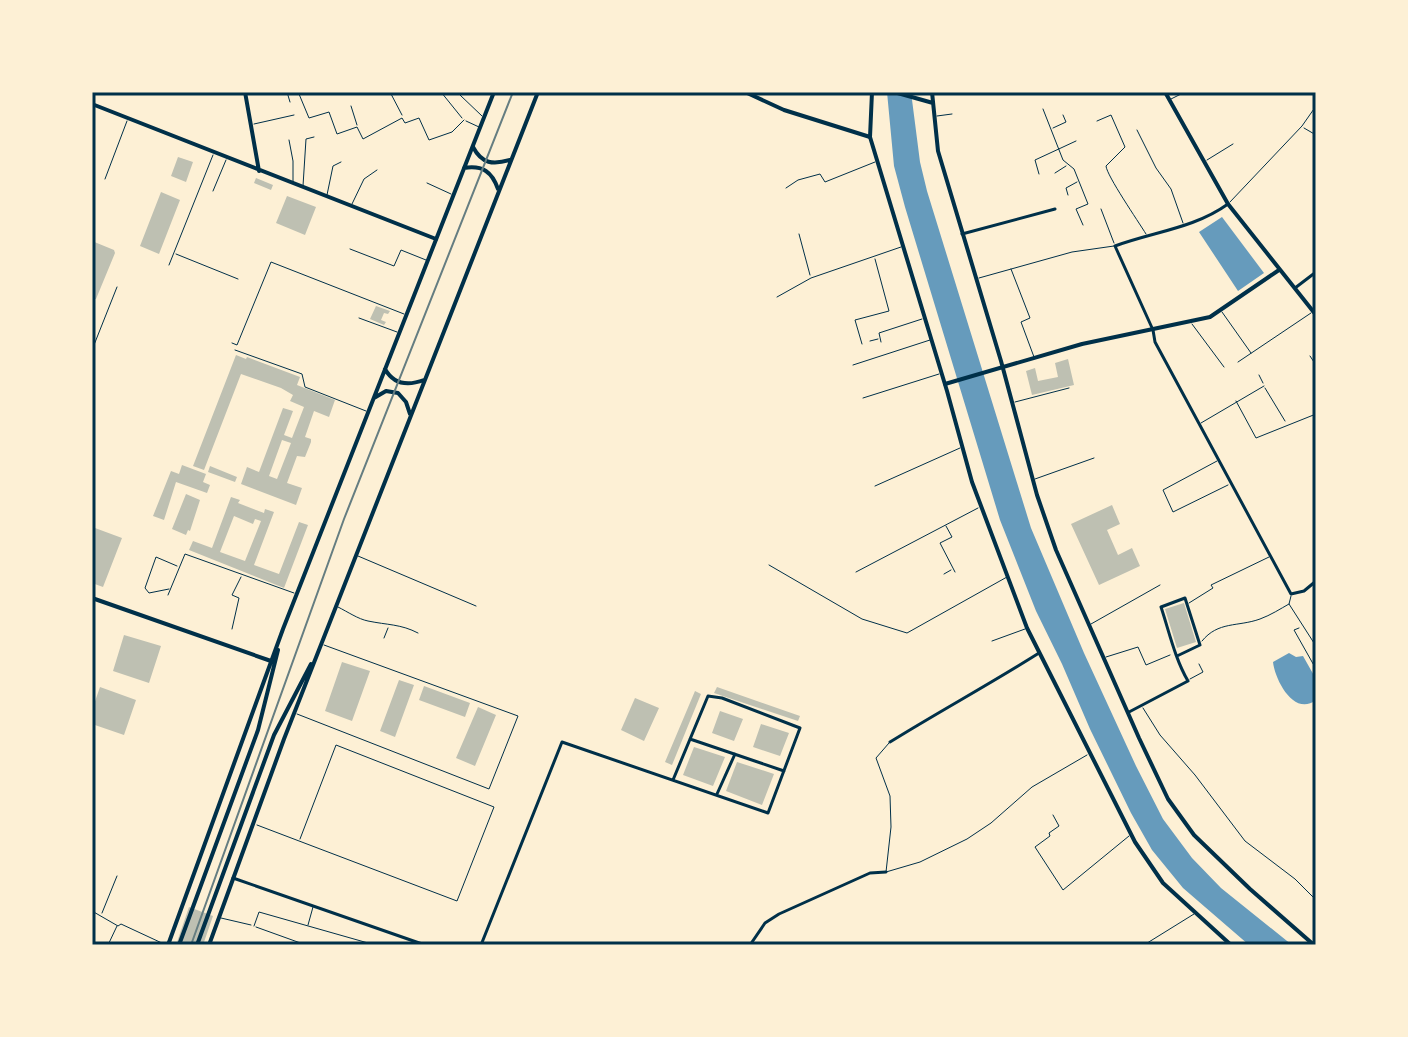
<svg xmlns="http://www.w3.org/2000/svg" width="1408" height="1037" font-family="Commissioner,sans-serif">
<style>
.water{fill:#669bbc}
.building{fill:#bec0b2;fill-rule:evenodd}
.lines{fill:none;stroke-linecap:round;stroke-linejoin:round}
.service{stroke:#003049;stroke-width:1}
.minor{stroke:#003049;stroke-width:3}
.tertiary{stroke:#003049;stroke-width:4}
.secondary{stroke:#003049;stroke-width:4}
.primary{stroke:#003049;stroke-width:4}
.rail{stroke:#657d81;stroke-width:2}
.neatline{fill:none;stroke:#003049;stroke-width:3}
</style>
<rect width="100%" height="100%" fill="#fdf0d5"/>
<path class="water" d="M887,92H911L920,162L927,191L1031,528L1084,653L1136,766L1163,819L1192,858L1221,888L1292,945H1249L1183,888L1152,850L1131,813L1090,729L1062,664L1036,611L1000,520L905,207L894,166Z
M1222,217L1264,273L1238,291L1199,232Z
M1289,653L1296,657L1303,656L1316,679V700C1294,717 1275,680 1273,662Z"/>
<path class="building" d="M178,157L193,162L186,182L171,176Z
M256,178L273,185L271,190L254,183Z
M161,192L180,200L159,254L140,246Z
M287,196L316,207L305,235L276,223Z
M92,241L114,250L115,253L96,299H93Z
M376,306L390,311L388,314L384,313L381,320L386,322L384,325L370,319Z
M236,355L246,359L247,357L300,377L297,385L335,400L329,417L314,411L305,437L311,439V442L305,457L297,456L287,483L302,488L296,505L241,484L247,467L259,472L283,408L293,411L284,435L292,438L304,407L290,401L293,395L281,388L241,374L204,470L193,466ZM282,440L291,443L277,479L269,476Z
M1068,359L1074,385L1032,395L1026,371L1035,368L1038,381L1058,377L1055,363Z
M182,465L206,474L203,482L210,485L207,493L176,482L164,520L153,516L171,471L179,474Z
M210,466L237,477L235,482L208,472Z
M186,494L200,500L190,531L188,530L186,535L172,529Z
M231,497L240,500L238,503L264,513L265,509L274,512L254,565L279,574L299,522L308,525L284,588L189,550L193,541L212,548ZM234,516L253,524L255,519L261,521L245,561L220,552Z
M1112,505L1120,524L1107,530L1118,555L1132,548L1140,566L1099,585L1071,524Z
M95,528L122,538L103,587L92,583V537Z
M1184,603L1196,642L1177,648L1165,609Z
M124,635L161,646L149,683L113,671Z
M342,662L370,671L352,721L325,711Z
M399,680L414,685L395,737L380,731Z
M424,686L470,703L465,717L419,700Z
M100,687L136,700L124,735L92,724V710Z
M717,687L800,716L798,721L714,693Z
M695,691L701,694L672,765L665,762Z
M635,698L659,708L644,741L621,730Z
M478,707L496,715L475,766L456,758Z
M720,711L743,719L734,741L712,733Z
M761,724L789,733L780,756L753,747Z
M694,747L725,757L713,786L683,775Z
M737,762L774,774L762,805L726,791Z
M189,907L213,916L203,945H176Z"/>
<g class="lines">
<path class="service" d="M287,92L290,102
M311,92V93
M390,92L402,115
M441,92L462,118
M299,94L309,118L329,112L337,134L357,127L363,139L402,118L405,123L419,118L429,140L452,132L464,120
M460,95L482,116
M1171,99L1185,92
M351,106L357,125
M1043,109L1063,160L1074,169L1088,204L1076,209L1083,225
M937,116L952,114
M466,121L479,127
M1097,121L1111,115L1125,147L1106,166C1107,176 1138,221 1146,234
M254,124L294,115
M1053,128L1066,122L1063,115
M1304,128L1316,135
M1137,130L1156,168L1171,189L1183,223
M289,140L293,161V182
M1207,160L1233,144
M1055,173L1066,166
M1039,174L1035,160L1076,141
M105,179L127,121
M427,183L451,194
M303,186L306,139L314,137
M786,188L798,180L820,174L825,182L875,162
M213,191L226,160
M327,195L333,166L341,162
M1068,195L1066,188L1077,182
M1230,202L1302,126L1316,106
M352,204L364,179L377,170
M1101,209L1114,243
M799,234L810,275
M350,249L394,266L401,250L426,260
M176,254L238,279
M169,265L213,155
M1011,269L1030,318L1021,322L1034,357
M979,278L1072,252L1114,246
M777,297L811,278L901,247
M1222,312L1251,353
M359,318L397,332
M1192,324L1224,367
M870,341L878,339
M881,342L879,333L922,319
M232,343L237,345L271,262L404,314
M862,344L855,320L889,311L875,259
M92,350L117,287
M235,350L302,374L305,387L366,411
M1310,356L1316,365
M1238,362L1311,313
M853,365L930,340
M1259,375L1263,383
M1265,388L1285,421
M863,398L939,374
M1236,401L1256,438L1316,414
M1015,402L1069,388
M1201,423L1264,386
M1217,461L1163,490L1173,512L1228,485
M1035,479L1094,458
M875,486L960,448
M946,526L952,537L940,543L955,572
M358,556L476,606
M769,565L862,619L907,633L1007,577
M856,572L978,508
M944,574L951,570
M169,589L149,593L145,588L156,557L177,566
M168,595L185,554L294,593
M1291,596L1289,604L1314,643L1316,641
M1189,603L1213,588L1211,585L1269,557
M338,607C348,612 358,619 368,621C387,625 401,624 418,633
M1091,624L1160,585
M1299,628L1294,630L1316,669
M232,629L239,598L232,595L241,577
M384,638L388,628
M992,641L1025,629
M1202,641C1218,621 1238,627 1260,619C1271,615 1280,609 1289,604
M1106,657L1138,647L1146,665L1170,655
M1190,679L1203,672L1199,664
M1143,708L1160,735L1195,775L1245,841L1295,879L1316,900
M297,714L489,789L518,716L324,645
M889,743L876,758L890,796L891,827L886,872L920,862L967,839L991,823L1032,787L1087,755
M1053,815L1059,826L1049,833L1050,836L1035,847L1063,890L1129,836
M257,825L457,901L494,807L336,745L300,839
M92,911L118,926L121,924L164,944
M102,913L117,876
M221,918L251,925
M308,925L313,907
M254,926L259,912L375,945
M256,927L306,945
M108,945L117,926
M1144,945L1194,914"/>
<path class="minor" d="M1228,204C1195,228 1153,232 1115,246L1153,330L1155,342L1291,594L1304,591L1316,581
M962,234L1055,209
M1295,288L1316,272
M1129,712L1188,681C1175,659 1169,631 1161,607L1185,598L1200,645L1177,656
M690,739L784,771
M890,742C940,711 990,684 1039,653
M717,794L735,754
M233,878L425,945
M481,945L562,742L768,813L800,728L722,698L708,696L673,780
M750,945L765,923L779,914L870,873L886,872"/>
<path class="tertiary" d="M245,92L259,171
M745,92L784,110L870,137
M1165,92L1228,204L1316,315
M92,104L436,239
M945,384L1082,344L1210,317L1279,270
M92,598L271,661"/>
<path class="secondary" d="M872,92L870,137L947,391L972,482L1027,628L1135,842L1163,883L1231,945
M894,92L933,103
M932,92L938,151L1001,361L1037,495L1056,550L1139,738L1168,799L1194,835L1250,889L1314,945"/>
<path class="primary" d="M473,147C482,164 493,165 510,160
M464,168C483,165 492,172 498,189
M385,369C394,385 408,386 424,380
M374,398L386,391L398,393L406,402L410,414
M168,945L283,629L494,92
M179,945L258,730L278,650
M197,945L274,735L311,664
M209,945L284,739L538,92"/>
<path class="rail" d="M191,945L344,519L513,92"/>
</g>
<rect width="1408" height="1037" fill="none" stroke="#fdf0d5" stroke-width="188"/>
<rect x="94" y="94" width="1220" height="849" class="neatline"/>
</svg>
